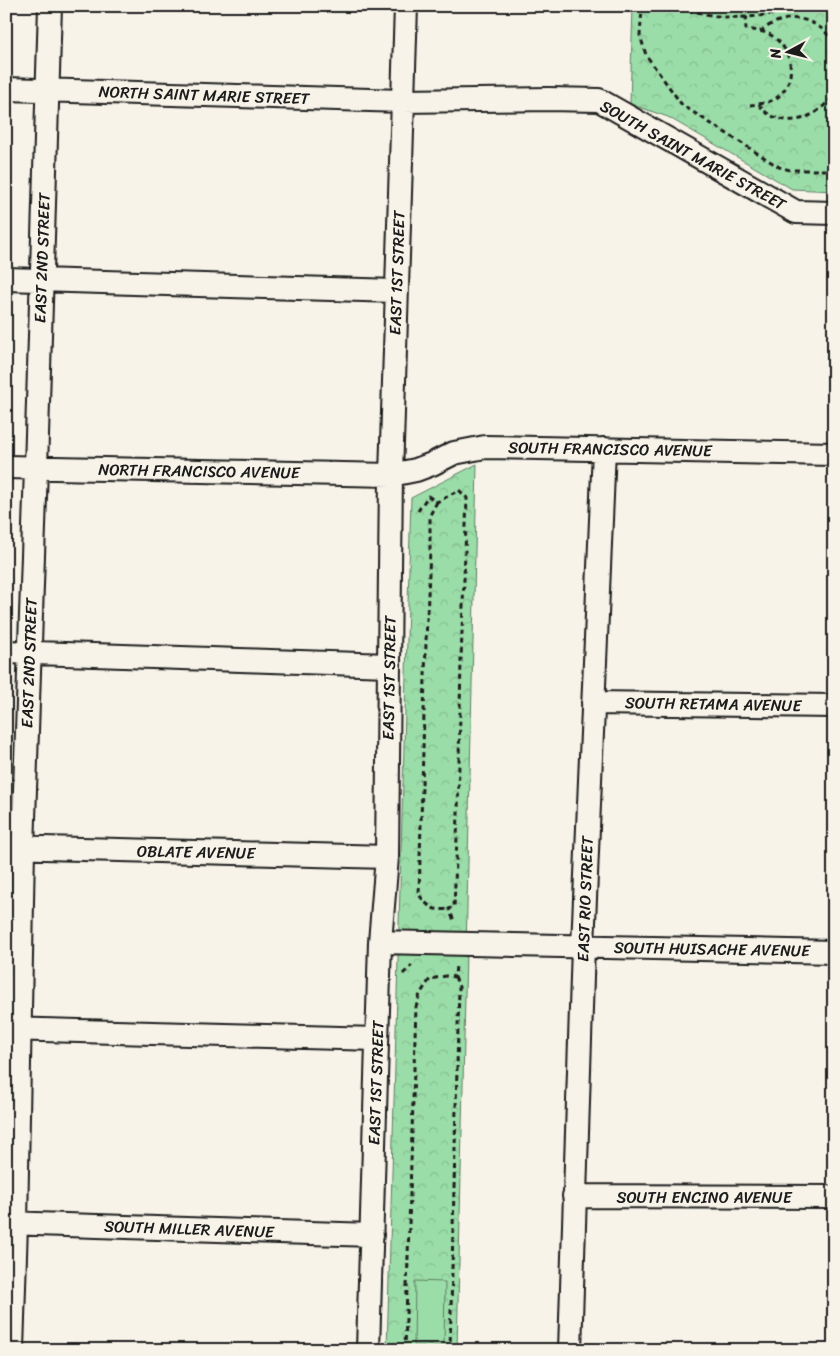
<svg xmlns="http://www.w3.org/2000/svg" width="840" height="1356" font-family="Sriracha,sans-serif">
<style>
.forest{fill:url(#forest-crowns);stroke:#5c7c62}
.garden{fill:#9bdda8;stroke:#5c7c62}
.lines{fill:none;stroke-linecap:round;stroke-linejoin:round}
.minor-casing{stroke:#1c1c1c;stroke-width:26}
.path{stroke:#1c1c1c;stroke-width:3;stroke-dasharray:5 4;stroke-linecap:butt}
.minor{stroke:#f7f3e8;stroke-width:22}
.labels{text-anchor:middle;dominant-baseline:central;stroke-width:4;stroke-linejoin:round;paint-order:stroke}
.street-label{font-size:16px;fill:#1c1c1c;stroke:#f7f3e8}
</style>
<defs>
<pattern id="forest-crowns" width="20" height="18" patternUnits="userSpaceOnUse" patternTransform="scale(1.25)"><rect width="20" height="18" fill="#9bdda8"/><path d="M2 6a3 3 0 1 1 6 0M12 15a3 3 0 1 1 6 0" fill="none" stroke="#85bd90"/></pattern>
</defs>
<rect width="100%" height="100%" fill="#f7f3e8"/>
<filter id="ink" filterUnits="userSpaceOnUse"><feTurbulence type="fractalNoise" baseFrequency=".02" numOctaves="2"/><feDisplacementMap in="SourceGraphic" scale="10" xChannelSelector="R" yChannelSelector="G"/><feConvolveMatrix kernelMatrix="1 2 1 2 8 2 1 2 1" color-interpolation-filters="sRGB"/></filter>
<g filter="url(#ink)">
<path class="forest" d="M633,6H834V191L792,189L668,117L630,104Z
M477,464L457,1350H387L411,498Z"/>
<path class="garden" d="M415,1281L445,1282L444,1346L414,1345Z"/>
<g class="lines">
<g class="minor-casing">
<path id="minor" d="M6,89L402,101L548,99L599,100L796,212L834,213
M6,279L396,291
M6,467L391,475L416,470L432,464L454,453L485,447L834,454
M6,652L389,665
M593,703L834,706
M6,847L387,857
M380,942L834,952
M6,1029L377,1039
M574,1196L834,1197
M6,1223L372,1235
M12,1350L16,1224L23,848L36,468L50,6
M368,1350L380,942L387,857L391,475L406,6
M570,1350L583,946L604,449"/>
</g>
<path class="path" d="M645,6L642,10L640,35L646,55L682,105L779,167L790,170H834
M680,6C687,9 694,12 702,13C731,21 773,17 801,6
M760,32C785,11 815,15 834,42
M759,104C766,115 774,118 786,120C806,122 822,110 834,95
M750,105C759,104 771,103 779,96C799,77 791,46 769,34C762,31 753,30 746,29C745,20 747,13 753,6
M437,502L430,515V550L426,641L419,895C430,908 432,911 449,909
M418,511L428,496L437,502L459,490L467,498L461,659L458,814L454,907L449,909L454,921
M403,974L412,965
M405,1350L416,1007L420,994L430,979L446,976L455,977L456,965
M450,1350L459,987L455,977"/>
<use href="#minor" class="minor"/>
</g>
</g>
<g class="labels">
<g class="street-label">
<text transform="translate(204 95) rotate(2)">NORTH SAINT MARIE STREET</text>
<text transform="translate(693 155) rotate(29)">SOUTH SAINT MARIE STREET</text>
<text transform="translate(42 258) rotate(-88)">EAST 2ND STREET</text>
<text transform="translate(397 273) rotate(-88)">EAST 1ST STREET</text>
<text transform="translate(610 449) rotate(1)">SOUTH FRANCISCO AVENUE</text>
<text transform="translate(199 471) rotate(1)">NORTH FRANCISCO AVENUE</text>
<text transform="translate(29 663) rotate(-88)">EAST 2ND STREET</text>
<text transform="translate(389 678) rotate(-89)">EAST 1ST STREET</text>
<text transform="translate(713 704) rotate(1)">SOUTH RETAMA AVENUE</text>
<text transform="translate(196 852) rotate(1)">OBLATE AVENUE</text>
<text transform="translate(585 899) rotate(-88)">EAST RIO STREET</text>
<text transform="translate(712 949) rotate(1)">SOUTH HUISACHE AVENUE</text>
<text transform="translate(376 1083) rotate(-88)">EAST 1ST STREET</text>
<text x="704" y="1197">SOUTH ENCINO AVENUE</text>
<text transform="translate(189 1229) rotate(2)">SOUTH MILLER AVENUE</text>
</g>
</g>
<rect width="840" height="1356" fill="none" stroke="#f7f3e8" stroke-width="25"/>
<rect x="12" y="12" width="815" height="1331" fill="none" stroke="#1c1c1c" stroke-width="2" filter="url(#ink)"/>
<g transform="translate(788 52) rotate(263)" stroke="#f7f3e8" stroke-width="4" paint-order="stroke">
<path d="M0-4L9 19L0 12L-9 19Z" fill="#1c1c1c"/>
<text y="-8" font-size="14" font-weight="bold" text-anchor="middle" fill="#1c1c1c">N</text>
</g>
</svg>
